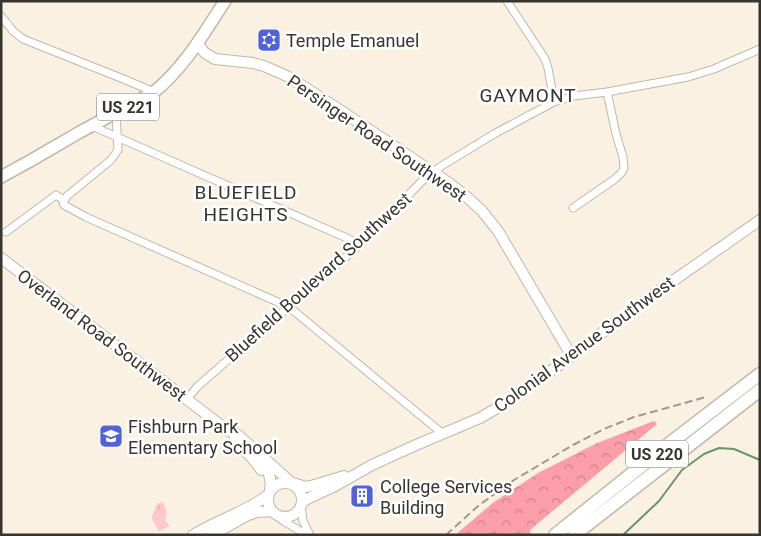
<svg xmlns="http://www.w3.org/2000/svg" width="761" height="536" font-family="Roboto,sans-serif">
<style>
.grass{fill:url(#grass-tufts)}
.forest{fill:url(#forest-crowns)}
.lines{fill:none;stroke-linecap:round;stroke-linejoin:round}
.stream{stroke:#6a9565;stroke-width:2}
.street-casing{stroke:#c1b7a9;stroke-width:9}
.secondary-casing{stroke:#c1b7a9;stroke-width:12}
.primary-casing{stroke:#c1b7a9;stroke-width:14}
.highway-casing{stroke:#c1b7a9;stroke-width:15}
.street{stroke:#fff;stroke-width:7}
.secondary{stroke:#fff;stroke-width:10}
.primary{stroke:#fff;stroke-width:11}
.highway{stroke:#fff;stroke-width:12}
.rail{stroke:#9f988d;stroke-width:2;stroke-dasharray:8 4;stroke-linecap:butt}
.labels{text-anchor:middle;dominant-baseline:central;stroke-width:5;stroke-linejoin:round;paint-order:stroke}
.shield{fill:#fff;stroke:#74716d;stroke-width:1}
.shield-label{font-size:16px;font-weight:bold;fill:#38342e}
.poi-label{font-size:18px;fill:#38342e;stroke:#fff;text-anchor:start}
.street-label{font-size:18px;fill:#38342e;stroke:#fff}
.neighbourhood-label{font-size:19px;letter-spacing:1px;fill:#38342e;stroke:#fff}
</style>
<defs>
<pattern id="grass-tufts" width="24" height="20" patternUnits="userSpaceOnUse" patternTransform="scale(1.25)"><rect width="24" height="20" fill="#fdc8cd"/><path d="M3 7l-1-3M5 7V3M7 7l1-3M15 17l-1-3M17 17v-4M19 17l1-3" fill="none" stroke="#daacb0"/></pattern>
<pattern id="forest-crowns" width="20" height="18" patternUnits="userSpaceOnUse" patternTransform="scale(1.25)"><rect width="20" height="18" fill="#fb9eaa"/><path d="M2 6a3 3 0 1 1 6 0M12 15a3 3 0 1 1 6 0" fill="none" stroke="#cc828b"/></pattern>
</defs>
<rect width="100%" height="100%" fill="#fbf1e2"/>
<path class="grass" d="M162,502C167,508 167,513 165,520L170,526L159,531L152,519V516L158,503Z"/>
<path class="forest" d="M654,421L657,424L530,530L531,535H455L494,502L538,473L597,443Z"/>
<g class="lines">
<path class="stream" d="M623,535L659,501L682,470L704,454L719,448L734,449L760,460"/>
<g class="street-casing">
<path id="street" d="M507,1L545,59L548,68L554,102
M1,16L13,31L23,39L126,80L154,92
M116,113L118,150L111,160L67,196L63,203L64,205L86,217L289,307L443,434
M92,126L349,239L359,245
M573,208L615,179L622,172L624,168L623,157L616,134L607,92
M6,232L56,195L64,200
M187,399L198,386L355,249L427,176L443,165L494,134L554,102L574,96L607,92L688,77L714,69L760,49
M301,505L303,521L310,535
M278,517L285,522L307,535"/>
</g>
<g class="secondary-casing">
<path id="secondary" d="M197,43L205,53L215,59L253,63L264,66L289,77L346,114L449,183L467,197L482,211L498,231L571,355
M1,258L227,430L238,435L294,485
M235,439C243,450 254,458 261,470
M261,462C269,471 272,479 270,491
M268 500a17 17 0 1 1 34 0a17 17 0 1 1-34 0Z
M293,483L306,487L311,486L344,476
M302,503L307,499L335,486L372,465L416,445L480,418L504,404L562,363L640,304L760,220
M193,535C217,520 246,512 268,495
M212,535L248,515L257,512L272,511"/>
</g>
<g class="primary-casing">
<path id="primary" d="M1,177L30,161L80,132L154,92C184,68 204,33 225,1"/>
</g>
<g class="highway-casing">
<path id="highway" d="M555,535L674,440L760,374
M574,535L760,390"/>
</g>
<use href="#street" class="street"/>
<use href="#secondary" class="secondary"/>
<use href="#primary" class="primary"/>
<use href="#highway" class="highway"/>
<path class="rail" d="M446,535L478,506L514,480L573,445L604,429L634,417L706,397"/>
</g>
<defs>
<g id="synagogue-square" transform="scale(1.25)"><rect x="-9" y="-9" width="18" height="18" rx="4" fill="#5263d9" stroke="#fff"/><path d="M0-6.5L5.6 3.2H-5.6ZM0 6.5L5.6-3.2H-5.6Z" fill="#fff"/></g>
<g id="school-square" transform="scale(1.25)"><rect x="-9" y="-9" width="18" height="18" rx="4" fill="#5263d9" stroke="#fff"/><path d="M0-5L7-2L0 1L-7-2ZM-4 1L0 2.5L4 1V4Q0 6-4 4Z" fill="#fff"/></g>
<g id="building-square" transform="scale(1.25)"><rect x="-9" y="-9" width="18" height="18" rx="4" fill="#5263d9" stroke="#fff"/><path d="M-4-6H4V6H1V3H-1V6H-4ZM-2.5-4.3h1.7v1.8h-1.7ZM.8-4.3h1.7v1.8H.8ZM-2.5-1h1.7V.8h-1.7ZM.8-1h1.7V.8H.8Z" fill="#fff"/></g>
</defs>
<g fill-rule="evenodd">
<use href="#synagogue-square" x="269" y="40"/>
<use href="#school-square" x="111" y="436"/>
<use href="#building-square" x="362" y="496"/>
</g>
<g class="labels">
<g class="shield">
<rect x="97" y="93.5" width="62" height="27" rx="4"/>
<rect x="626" y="440.5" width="62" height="27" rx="4"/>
</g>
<g class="shield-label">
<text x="128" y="107">US 221</text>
<text x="657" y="454">US 220</text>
</g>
<g class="poi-label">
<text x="286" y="40">Temple Emanuel</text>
<text x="128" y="426">Fishburn Park<tspan x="128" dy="21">Elementary School</tspan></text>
<text x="380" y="486">College Services<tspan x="380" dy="21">Building</tspan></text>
</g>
<g class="street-label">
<text transform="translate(377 138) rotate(34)">Persinger Road Southwest</text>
<text transform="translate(318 277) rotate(-42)">Bluefield Boulevard Southwest</text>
<text transform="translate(102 335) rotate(37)">Overland Road Southwest</text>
<text transform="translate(584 344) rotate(-36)">Colonial Avenue Southwest</text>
</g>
<g class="neighbourhood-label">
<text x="528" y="95">GAYMONT</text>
<text x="246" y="192">BLUEFIELD<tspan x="246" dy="22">HEIGHTS</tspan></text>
</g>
</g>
<rect width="761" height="536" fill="none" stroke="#38342e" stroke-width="5"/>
</svg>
